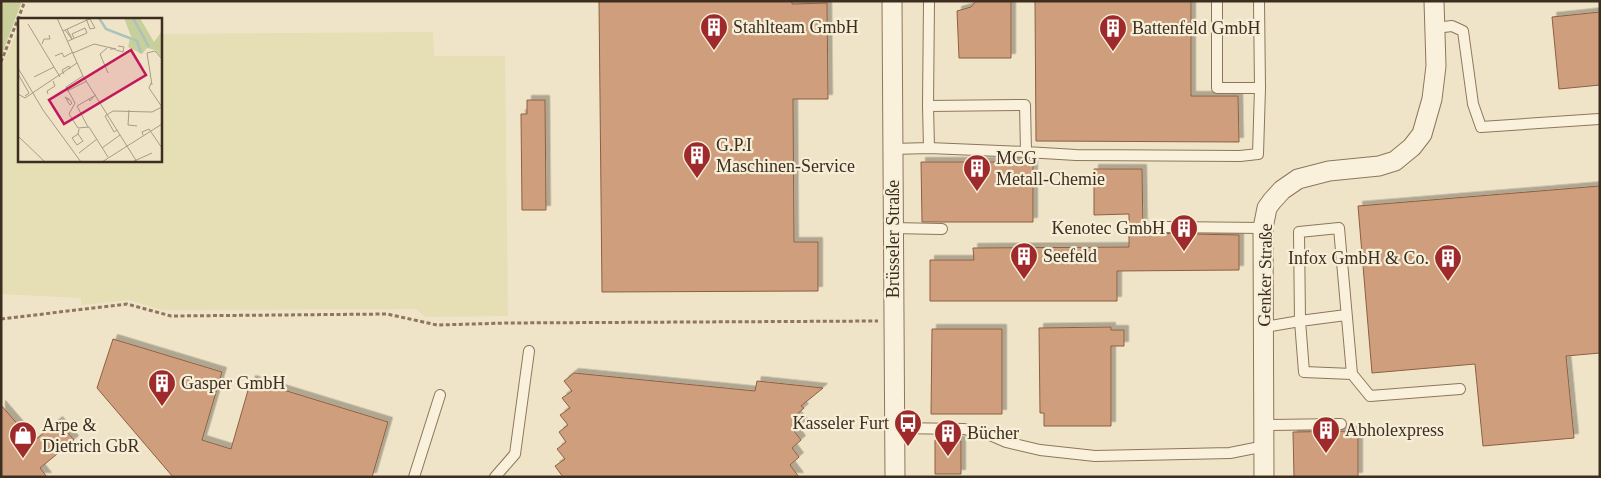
<svg xmlns="http://www.w3.org/2000/svg" width="1601" height="478" font-family="'Times New Roman',serif">
<style>
.farmland{fill:#e6deb5}
.green{fill:#c9cf9b}
.building{fill:#cf9f7d;stroke:#8d5f41;filter:url(#shadow)}
.lines{fill:none;stroke-linecap:round;stroke-linejoin:round}
.lane-casing{stroke:#8d765c;stroke-width:12}
.street-casing{stroke:#8d765c;stroke-width:21}
.path{stroke:#8d765c;stroke-width:3;stroke-dasharray:4 2.5;stroke-linecap:butt}
.lane{stroke:#faf1dc;stroke-width:10}
.street{stroke:#faf1dc;stroke-width:19}
.labels{text-anchor:middle;dominant-baseline:central;stroke-width:4.5;stroke-linejoin:round;paint-order:stroke}
.poi-label{font-size:18px;fill:#3d2e20;stroke:#f7eed8;text-anchor:start}
.street-label{font-size:18px;fill:#3d2e20;stroke:#f7eed8}
.inset-river{fill:none;stroke:#a9c4bc;stroke-width:2.5}
.inset-road{fill:none;stroke:#a89b85;stroke-width:1}
.view{fill:#c2185b;fill-opacity:0.15;stroke:#c2185b;stroke-width:2.5}
.inset-edge{fill:none;stroke:#3d2e20;stroke-width:2.5}
</style>
<defs>
<filter id="shadow"><feDropShadow dx="4.5" dy="-4.5" stdDeviation="0" flood-color="#0004"/></filter>
</defs>
<rect width="100%" height="100%" fill="#f0e4c8"/>
<path class="farmland" d="M433,32L434,56H505L508,316L426,317L416,309L162,310L129,300L81,305V298L1,294V69L15,35H19V160H160V34Z"/>
<path class="green" d="M1,1H22L1,57Z"/>
<path class="building" d="M599,1H792V4L827,3L828,99H793L794,242H818V291L602,292Z
M976,1H1011V58H959L957,11L971,7Z
M1035,1H1191V96H1238L1239,142L1036,141Z
M1600,12V85L1559,89L1552,17Z
M527,100H545L546,210H522L521,114H527Z
M921,162H1033V222H922Z
M1094,169H1142L1143,233L1239,235V270L1117,271V301H930V260H974L973,248L1129,247V214L1094,215Z
M1600,186V353L1566,356L1574,438L1483,446L1475,364L1372,373L1358,206Z
M1111,327V330H1124V346H1111V426H1044V413H1040L1039,328Z
M932,329H1002V414H931Z
M113,339L222,372L202,440L231,449L251,380L388,422L372,477H173L97,388Z
M574,373L755,391L757,381L823,388L801,406L804,408L796,415L803,423L794,431L801,440L792,448L799,457L790,465L799,477H563L555,466L565,459L557,449L566,442L559,432L568,425L560,415L570,408L562,398L572,391L564,381Z
M1,405L33,442L58,421L74,440L40,468L47,477H1Z
M1358,431V477H1294L1293,432Z
M935,440L961,441V474H935Z"/>
<g class="lines">
<g class="lane-casing">
<path id="lane" d="M1217,1V88H1260
M1435,28L1452,26L1463,31L1473,104L1481,127L1599,119
M928,106L929,1
M893,149L929,148L1026,152L1025,105L928,106L929,148
M1026,152L1076,155L1240,156L1258,154L1260,88L1259,1
M1166,227L1263,228
M893,228L942,229
M1265,327L1300,321L1304,372L1352,374L1339,228L1299,232L1300,321L1346,315
M1352,374L1370,396L1460,389
M1265,425L1341,424
M895,428L964,429L990,435L1006,442L1040,450L1095,456L1230,453L1265,446
M414,477L440,395
M495,477L515,454L529,351"/>
</g>
<g class="street-casing">
<path id="street" d="M892,1L895,477
M1264,477L1263,228L1267,208L1272,201L1282,190L1298,179L1329,171L1379,166L1395,161L1412,147L1422,134L1432,99L1436,66L1434,1"/>
</g>
<path class="path" d="M1,62L25,1
M1,319L127,304L171,316L387,314L437,325L507,323L878,321"/>
<use href="#lane" class="lane"/>
<use href="#street" class="street"/>
</g>
<defs>
<g id="building-pin" transform="scale(1.4375)"><path d="M0 17L-7.5 6A9.5 9.5 0 1 1 7.5 6Z" fill="#9e2a2b" stroke="#f7eed8"/><path d="M-4-6H4V6H1V3H-1V6H-4ZM-2.5-4.3h1.7v1.8h-1.7ZM.8-4.3h1.7v1.8H.8ZM-2.5-1h1.7V.8h-1.7ZM.8-1h1.7V.8H.8Z" fill="#fff"/></g>
<g id="bus-pin" transform="scale(1.4375)"><path d="M0 17L-7.5 6A9.5 9.5 0 1 1 7.5 6Z" fill="#9e2a2b" stroke="#f7eed8"/><path d="M-5-6H5V4H4V6H2V4H-2V6H-4V4H-5ZM-3.5-4V0h7V-4ZM-3.5 1.2v1.5H-2V1.2ZM2 1.2v1.5H3.5V1.2Z" fill="#fff"/></g>
<g id="shop-pin" transform="scale(1.4375)"><path d="M0 17L-7.5 6A9.5 9.5 0 1 1 7.5 6Z" fill="#9e2a2b" stroke="#f7eed8"/><path d="M-5-2.5h2.3a2.7 3.5 0 0 1 5.4 0H5L5.5 6h-11ZM-1.5-2.5h3a1.5 2.3 0 0 0-3 0Z" fill="#fff"/></g>
</defs>
<g fill-rule="evenodd">
<use href="#building-pin" x="714" y="27"/>
<use href="#building-pin" x="1113" y="28"/>
<use href="#building-pin" x="697" y="155"/>
<use href="#building-pin" x="977" y="168"/>
<use href="#building-pin" x="1184" y="228"/>
<use href="#building-pin" x="1024" y="256"/>
<use href="#building-pin" x="1448" y="258"/>
<use href="#building-pin" x="162" y="383"/>
<use href="#bus-pin" x="908" y="423"/>
<use href="#building-pin" x="1326" y="430"/>
<use href="#building-pin" x="948" y="433"/>
<use href="#shop-pin" x="23" y="435"/>
</g>
<g class="labels">
<g class="poi-label">
<text x="733" y="27">Stahlteam GmbH</text>
<text x="1132" y="28">Battenfeld GmbH</text>
<text x="716" y="145">G.P.I<tspan x="716" dy="21">Maschinen-Service</tspan></text>
<text x="996" y="158">MCG<tspan x="996" dy="21">Metall-Chemie</tspan></text>
<text x="1165" y="228" text-anchor="end">Kenotec GmbH</text>
<text x="1043" y="256">Seefeld</text>
<text x="1429" y="258" text-anchor="end">Infox GmbH &amp; Co.</text>
<text x="181" y="383">Gasper GmbH</text>
<text x="889" y="423" text-anchor="end">Kasseler Furt</text>
<text x="42" y="425">Arpe &amp;<tspan x="42" dy="21">Dietrich GbR</tspan></text>
<text x="1345" y="430">Abholexpress</text>
<text x="967" y="433">Bücher</text>
</g>
<g class="street-label">
<text transform="translate(893 239) rotate(-90)">Brüsseler Straße</text>
<text transform="translate(1265 275) rotate(-89)">Genker Straße</text>
</g>
</g>
<g transform="translate(18 18)">
<rect width="144" height="144" fill="#f0e4c8"/>
<path d="M106,0H122L136,24L144,13V40L137,32L129,30L124,36L110,29L112,20L114,21Z" fill="#c9cf9b"/>
<path class="inset-river" d="M81,0L88,11L114,21M115,0L131,29M115,21L119,23L123,35"/>
<path class="inset-road" d="M39,0L65,58L119,144M68,0L72,11L77,10L72,1L69,2M10,6L42,59M47,12L54,21L49,11M45,13L69,2M50,23L69,15L67,10L54,16L56,20M24,26L26,21H32L31,17M89,30L82,36L90,55M98,32L105,34L106,29L100,28M55,35L76,26L98,31H92M37,38L44,35L46,39L55,34M0,50L25,92L63,144M0,56L11,75L7,78M46,56L44,52L51,48L52,51M65,58L48,69L57,85L51,96L60,110L71,109L90,139M16,59L36,49M133,65L131,70L144,89M134,67L129,35L137,33L144,41M49,73L69,63M0,76L7,80L59,45M30,76L29,73L37,68L35,63M76,78L72,83L71,81L78,77M49,82L51,81L54,85L52,87L47,79L51,81M111,92L110,107L119,108M70,109L59,88L71,81M99,112L96,114L87,98L95,93L134,94L144,89M60,116L54,120L59,127L65,123L60,116L61,111M125,117L124,114L131,111L144,130M0,118L27,144M84,130L102,117M61,135L79,121M84,144L144,106M114,144L134,135"/>
<path class="view" d="M113,32L128,57L46,106L31,82Z"/>
<rect width="144" height="144" class="inset-edge"/>
</g>
<rect width="1601" height="478" fill="none" stroke="#3d2e20" stroke-width="5"/>
</svg>
